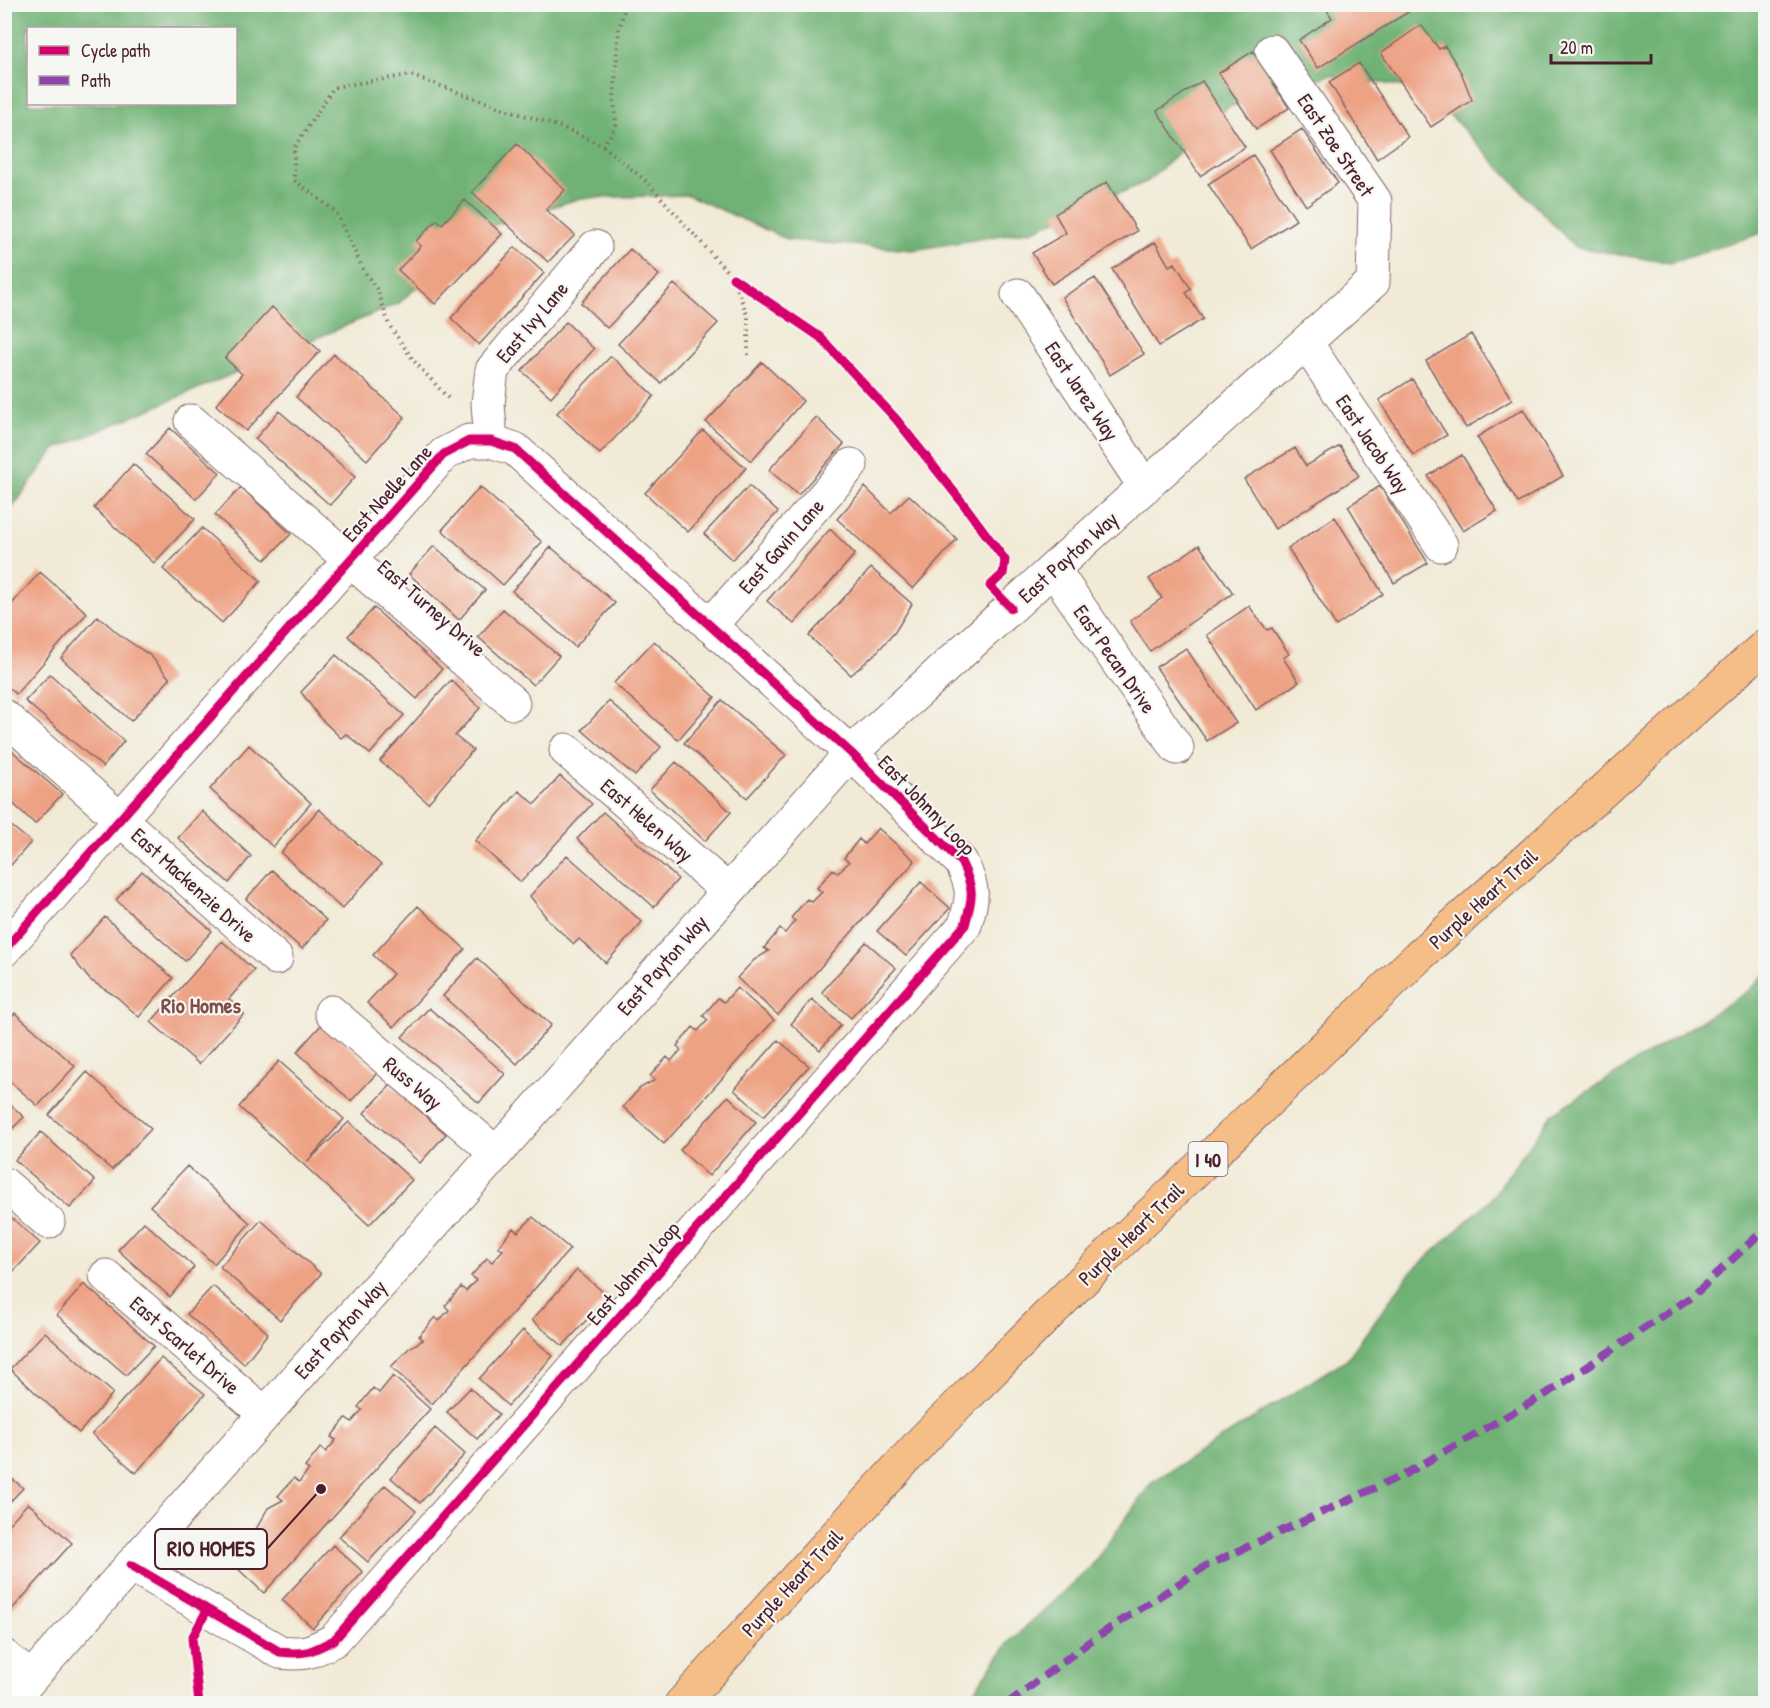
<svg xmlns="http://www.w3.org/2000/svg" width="1770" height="1708" font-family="'Patrick Hand',sans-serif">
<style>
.forest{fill:#6fb274;stroke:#5c6850;stroke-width:1.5;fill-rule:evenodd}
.building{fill:#eea284}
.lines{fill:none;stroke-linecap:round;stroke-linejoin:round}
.street-casing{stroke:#846667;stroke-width:35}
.highway-casing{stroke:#846667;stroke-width:35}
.path{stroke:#846667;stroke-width:4;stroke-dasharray:1.5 4.5;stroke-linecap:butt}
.street{stroke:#fff;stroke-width:33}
.highway{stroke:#f6be87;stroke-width:33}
.quiet{stroke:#8e44ad;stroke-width:8;stroke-dasharray:15 8;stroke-linecap:butt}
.cycleway-casing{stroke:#f6f6f2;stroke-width:13}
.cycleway{stroke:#d6006c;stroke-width:9}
.labels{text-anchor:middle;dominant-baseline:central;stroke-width:4.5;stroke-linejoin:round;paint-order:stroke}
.shield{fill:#f6f6f2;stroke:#7e6067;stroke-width:1.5}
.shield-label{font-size:20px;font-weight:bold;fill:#4a1f2b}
.street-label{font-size:21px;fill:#4a1f2b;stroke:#f6f6f2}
.neighbourhood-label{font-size:22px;font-weight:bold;fill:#834d4a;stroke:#f6f6f2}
.leader{fill:none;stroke:#4a1f2b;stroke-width:2}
.callout-dot{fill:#4a1f2b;stroke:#f6f6f2;stroke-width:2}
.callout{fill:#f6f6f2;stroke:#4a1f2b;stroke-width:2}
.callout-label{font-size:22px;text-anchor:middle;font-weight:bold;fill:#4a1f2b}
</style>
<rect width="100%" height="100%" fill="#f6f6f2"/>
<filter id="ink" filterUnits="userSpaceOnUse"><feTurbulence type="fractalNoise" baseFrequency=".0167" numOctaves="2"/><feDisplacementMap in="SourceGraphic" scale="12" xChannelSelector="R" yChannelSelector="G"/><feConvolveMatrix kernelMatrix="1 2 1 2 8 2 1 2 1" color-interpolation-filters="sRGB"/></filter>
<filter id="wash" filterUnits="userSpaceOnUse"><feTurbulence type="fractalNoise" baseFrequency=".008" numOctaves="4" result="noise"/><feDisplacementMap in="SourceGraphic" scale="24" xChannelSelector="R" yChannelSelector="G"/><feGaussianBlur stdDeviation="1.35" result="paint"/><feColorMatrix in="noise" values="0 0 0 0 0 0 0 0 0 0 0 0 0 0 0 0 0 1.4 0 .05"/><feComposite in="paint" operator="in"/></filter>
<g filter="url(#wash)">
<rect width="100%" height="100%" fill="#f1ead6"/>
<path class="forest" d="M5,5H1765V232L1670,263L1575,247L1426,90L1330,75L1228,107L1148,181L1033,230L913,250L789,240L688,195L581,198L479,230L399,303L54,450L5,518ZM28,28H236V104H28Z
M1765,974V1703H965L1010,1641L1090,1568L1152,1482L1347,1359L1410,1273L1490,1200L1552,1114L1747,992Z"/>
<g id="blocks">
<path class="building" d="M1323,4H1406L1410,11L1318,68L1299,40L1332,18Z
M1421,25L1439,49L1445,46L1461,72L1472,100L1431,127L1381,53Z
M1253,51L1289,108L1256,129L1219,73Z
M1359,63L1408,137L1377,159L1329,82Z
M1202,81L1245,147L1200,176L1157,111Z
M1302,129L1338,183L1306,206L1270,150Z
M517,144L565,190L546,210L575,235L548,262L472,192Z
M1253,155L1296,220L1251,249L1208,184Z
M1107,182L1137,231L1052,284L1032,253L1066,233L1055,214Z
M465,200L502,234L435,304L398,270L421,246L416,241L437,220L442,224Z
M1155,242L1169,266L1175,263L1191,289L1186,293L1203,319L1159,346L1112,269Z
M515,247L544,273L479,345L451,318Z
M630,249L659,275L607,328L581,303Z
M1095,278L1144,354L1110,375L1062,297Z
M674,284L718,323L661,383L618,344Z
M272,307L320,351L246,431L216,405L242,374L225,358Z
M566,322L594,349L551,397L522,371Z
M1471,334L1512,400L1466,428L1426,361Z
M334,354L405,417L367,460L296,397Z
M611,356L654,396L600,454L557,413Z
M762,362L803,401L751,461L706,422Z
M1412,379L1447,435L1413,455L1379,400Z
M1523,409L1563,476L1518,503L1477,437Z
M279,411L355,477L330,505L255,439Z
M816,417L844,444L798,495L769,470Z
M170,428L220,473L196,499L146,454Z
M703,430L746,468L688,532L645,493Z
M1340,446L1359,476L1275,529L1244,479L1295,448L1306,466Z
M1462,455L1497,511L1463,531L1428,476Z
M133,464L195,519L154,563L94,508Z
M749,486L778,512L732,560L704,534Z
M1380,486L1428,563L1394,583L1348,506Z
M241,487L291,534L265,560L215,515Z
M480,487L542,542L503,585L442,530Z
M865,487L891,513L909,495L957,539L913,589L837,519Z
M1335,517L1383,594L1336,626L1288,548Z
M202,528L261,581L222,623L163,569Z
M830,529L855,554L794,624L767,601Z
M1199,545L1233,593L1150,651L1130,621L1162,598L1149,579Z
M434,546L485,590L459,620L409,574Z
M551,547L615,603L575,647L512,591Z
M871,568L912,604L895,632L875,654L851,675L809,636Z
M40,572L87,613L16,694L5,684V644L11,636L4,631V613Z
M1249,606L1267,630L1272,628L1289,654L1283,658L1299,682L1256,710L1207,635Z
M374,608L442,669L417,699L348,636Z
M503,609L559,656L533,685L478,637Z
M98,616L121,636L151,656L170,679L131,721L61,658Z
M654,641L715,697L678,740L614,683Z
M1186,648L1236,723L1207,741L1156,667Z
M336,655L404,715L370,754L346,734L341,738L320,718L301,692Z
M50,674L124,741L103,767L25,701Z
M451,680L480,708L455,736L473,750L428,803L380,761Z
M722,700L786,755L747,798L684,743Z
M609,701L661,747L635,776L582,730Z
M249,745L311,803L273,847L210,789Z
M11,750L62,794L35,824L5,796V758Z
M676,762L731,812L705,841L650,790Z
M560,776L592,804L521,882L475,841L519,791L535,804Z
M319,809L381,865L342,909L281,853Z
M202,811L251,856L229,883L178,838Z
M603,812L678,879L654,907L577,839Z
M4,820L31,842L4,873Z
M878,828L915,861L778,1015L737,978L754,960L769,951L764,948L780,929L785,933L795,921L791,918L807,899L812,902L822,892L817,888L833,869L838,873L849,862L844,858L859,839L864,844Z
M567,855L642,922L606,963L579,939L574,944L549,921L530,896Z
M272,870L326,920L302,949L246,899Z
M142,871L212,931L185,961L116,900Z
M921,882L950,908L906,956L877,931Z
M418,906L465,949L394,1027L367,1003L393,974L373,955Z
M105,917L173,978L139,1017L117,997L90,980L70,955Z
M222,941L254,970L229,999L244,1014L199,1064L151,1022Z
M866,942L896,968L851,1018L822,992Z
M477,958L551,1025L517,1064L443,996Z
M737,988L774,1020L664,1144L623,1107L640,1088L655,1080L650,1076L667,1057L671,1061L681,1050L677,1046L693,1027L698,1031L708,1020L703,1016L718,998L724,1002Z
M812,999L841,1025L820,1050L791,1024Z
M429,1008L505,1074L479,1103L402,1037Z
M15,1013L75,1066L38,1106L4,1076V1025Z
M323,1023L378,1072L351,1101L297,1052Z
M778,1040L809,1066L764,1116L734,1090Z
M279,1061L344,1119L307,1162L349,1122L412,1180L369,1225L304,1165L239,1107Z
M87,1072L151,1129L112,1170L49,1115Z
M391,1085L446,1134L420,1163L364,1113Z
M728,1096L756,1122L709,1176L680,1150Z
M4,1099L24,1117L4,1137Z
M41,1132L95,1181L70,1208L15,1160Z
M187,1166L250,1223L214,1264L150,1206Z
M4,1211L40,1243L12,1273L4,1266Z
M533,1217L570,1249L432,1404L391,1367L409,1348L423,1340L419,1336L435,1317L439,1321L449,1310L445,1306L461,1287L466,1291L476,1280L471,1276L487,1258L492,1262L503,1250L498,1247L513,1228L518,1232Z
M261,1220L321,1274L280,1320L220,1267Z
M144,1222L194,1267L170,1297L118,1250Z
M577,1270L608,1296L563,1346L532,1320Z
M84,1284L154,1346L126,1375L57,1315Z
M213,1286L268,1333L244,1364L187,1314Z
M523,1330L553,1356L508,1406L479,1379Z
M45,1332L113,1393L79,1433L10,1369Z
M161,1358L205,1394L136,1473L92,1434Z
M393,1376L430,1409L264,1593L224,1556L239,1540L255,1531L268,1508L283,1500L278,1496L294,1478L299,1482L309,1470L305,1467L321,1447L326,1452L336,1440L331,1437L346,1418L352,1422L362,1410L358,1407L373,1388L379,1393Z
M470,1388L499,1414L477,1439L447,1412Z
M435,1428L465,1454L420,1503L391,1478Z
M4,1472L23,1488L4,1508Z
M385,1485L416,1511L368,1562L339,1537Z
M28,1503L72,1543L4,1618V1529Z
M333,1545L363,1572L313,1628L282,1600Z"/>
</g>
</g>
<g filter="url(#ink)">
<use href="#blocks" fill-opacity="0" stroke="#846667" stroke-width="1.5"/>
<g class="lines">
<g class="street-casing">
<path id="street" d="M1018,295L1145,487
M1306,343L1441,545
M191,421L513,703
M491,441L488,404L492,370L595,247
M1053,569L1177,748
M710,626L851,465
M4,716L276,958
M566,750L728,891
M4,950L444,454L469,441H491L515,449L851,753L961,862C975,890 973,896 965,925L334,1640C311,1652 306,1655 280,1652L131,1565
M331,1012L496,1153
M4,1184L48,1222
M106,1276L265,1414
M4,1656L31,1678
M8,1704L851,753L1053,569L1373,282L1375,201L1272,51"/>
</g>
<g class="highway-casing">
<path id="highway" d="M681,1704L924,1439L1118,1245L1419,956L1766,645"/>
</g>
<path class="path" d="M603,146L616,126L614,98L619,28L626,4
M448,398L414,361L389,325L378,291L364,271L336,212L294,180V148L334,87L410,75L505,109L567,129L603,146L647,182L733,278L748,317V358"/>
<use href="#street" class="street"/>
<use href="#highway" class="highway"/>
<path class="quiet" d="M1007,1704L1089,1642L1206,1566L1407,1473L1546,1394L1694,1295L1766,1228"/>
<g class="cycleway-casing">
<path id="cycleway" d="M733,278L820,337L896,419L962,502L1005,560L1003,574L990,586L1011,608
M4,950L444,454L469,441H491L515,449L851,753L961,862C975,890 973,896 965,925L334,1640C311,1652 306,1655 280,1652L131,1565
M199,1704L192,1638L207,1610"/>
</g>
<use href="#cycleway" class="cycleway"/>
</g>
</g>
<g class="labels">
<rect class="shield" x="1188.5" y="1142" width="39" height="34" rx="4.5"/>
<g class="shield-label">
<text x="1208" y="1159">I 40</text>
</g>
<g class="street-label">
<text transform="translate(1336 145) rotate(56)">East Zoe Street</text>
<text transform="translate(532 322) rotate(-50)">East Ivy Lane</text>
<text transform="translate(1082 391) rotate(56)">East Jarez Way</text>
<text transform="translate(1373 444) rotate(56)">East Jacob Way</text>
<text transform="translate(387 493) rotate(-48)">East Noelle Lane</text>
<text transform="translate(781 546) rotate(-49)">East Gavin Lane</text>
<text transform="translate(1068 557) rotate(-42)">East Payton Way</text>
<text transform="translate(432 608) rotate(41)">East Turney Drive</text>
<text transform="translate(1115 659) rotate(55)">East Pecan Drive</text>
<text transform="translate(927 805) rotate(46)">East Johnny Loop</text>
<text transform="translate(647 820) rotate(41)">East Helen Way</text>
<text transform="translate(194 885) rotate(42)">East Mackenzie Drive</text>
<text transform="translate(1483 899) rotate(-42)">Purple Heart Trail</text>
<text transform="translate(662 965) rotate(-49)">East Payton Way</text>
<text transform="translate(413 1083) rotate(40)">Russ Way</text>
<text transform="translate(1131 1234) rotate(-44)">Purple Heart Trail</text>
<text transform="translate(633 1273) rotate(-49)">East Johnny Loop</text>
<text transform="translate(340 1329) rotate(-48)">East Payton Way</text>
<text transform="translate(185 1345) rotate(41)">East Scarlet Drive</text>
<text transform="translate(792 1583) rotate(-47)">Purple Heart Trail</text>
</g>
<g class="neighbourhood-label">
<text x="201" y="1005">Rio Homes</text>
</g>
</g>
<path class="leader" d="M321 1489L267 1549"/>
<circle class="callout-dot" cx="321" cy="1489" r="6"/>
<rect class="callout" x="155" y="1529" width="112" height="40" rx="6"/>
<g class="callout-label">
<text x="211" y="1556">RIO HOMES</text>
</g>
<rect width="1770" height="1708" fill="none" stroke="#f6f6f2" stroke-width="24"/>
<rect x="27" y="27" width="210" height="78" fill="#f6f6f2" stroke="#b1a0a2" stroke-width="1.5"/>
<rect x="39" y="46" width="30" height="9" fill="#d6006c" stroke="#b1a0a2" stroke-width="1.5"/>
<text x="81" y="57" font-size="18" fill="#4a1f2b">Cycle path</text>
<rect x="39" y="76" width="30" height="9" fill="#8e44ad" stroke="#b1a0a2" stroke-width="1.5"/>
<text x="81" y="87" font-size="18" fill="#4a1f2b">Path</text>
<path d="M1551 54v9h100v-9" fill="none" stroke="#4a1f2b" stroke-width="3"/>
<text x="1560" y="54" font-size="18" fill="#4a1f2b" stroke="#f6f6f2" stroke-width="4.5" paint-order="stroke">20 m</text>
</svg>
